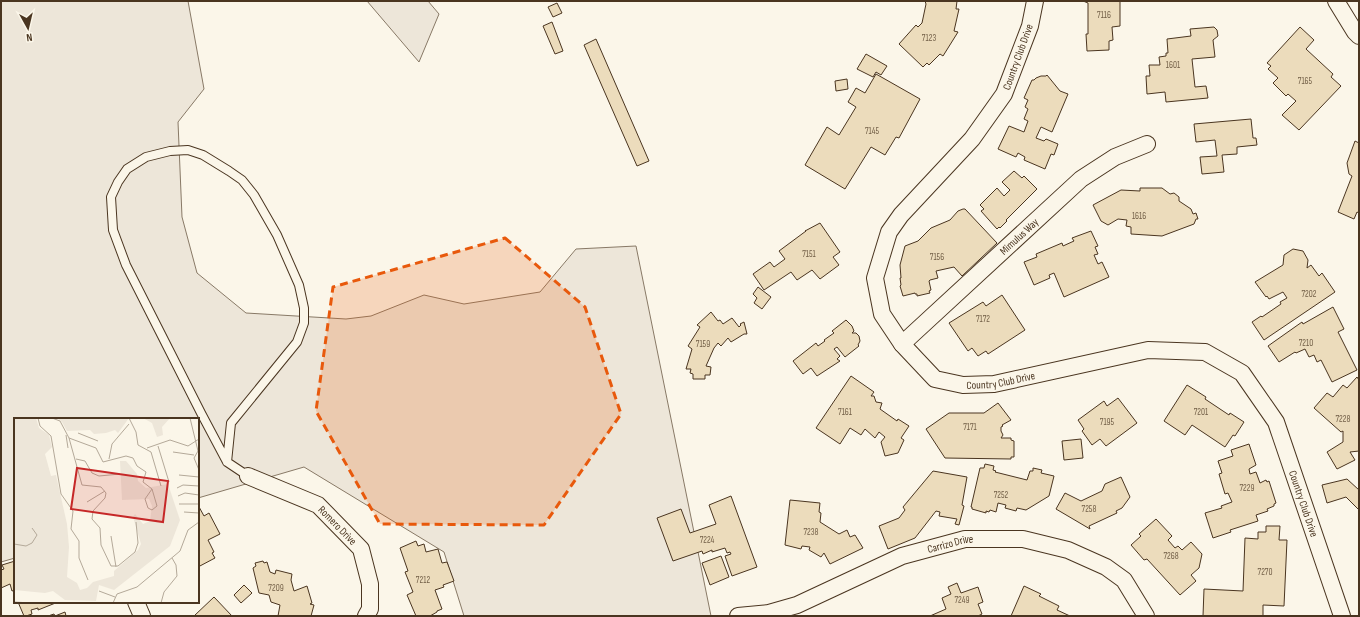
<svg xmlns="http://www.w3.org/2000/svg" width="1360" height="617" font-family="'Sofia Sans Condensed',sans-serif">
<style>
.green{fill:#ede6d9;stroke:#887966}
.building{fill:#ecdcbc;stroke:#4a3520}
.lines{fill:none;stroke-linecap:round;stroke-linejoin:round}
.lane-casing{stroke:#4a3520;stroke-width:10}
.street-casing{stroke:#4a3520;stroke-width:18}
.lane{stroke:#fbf6e9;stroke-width:8}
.street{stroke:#fbf6e9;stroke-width:16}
.marked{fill:#e8590c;fill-opacity:0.2;stroke:#e8590c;stroke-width:3;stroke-dasharray:8 5;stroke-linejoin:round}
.labels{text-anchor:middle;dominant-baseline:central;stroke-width:3;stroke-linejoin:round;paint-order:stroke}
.number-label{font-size:9px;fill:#725f47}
.street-label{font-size:11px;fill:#4a3520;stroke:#fbf6e9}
.inset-road{fill:none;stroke:#b4a999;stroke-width:1}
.view{fill:#c62828;fill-opacity:0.15;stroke:#c62828;stroke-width:2}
.inset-edge{fill:none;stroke:#4a3520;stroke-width:2}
</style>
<rect width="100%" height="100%" fill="#fbf6e9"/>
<path class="green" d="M1,1H188L204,89L178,122L182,217L197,273L246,313L346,319L371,316L424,295L464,304L540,292L576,249L636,246L711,616H464L444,552L304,467L198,498V419H15V558L1,562Z
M367,1H428L439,14L419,62Z"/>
<path class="building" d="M925,1H957L956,9H959L954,31L958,32L943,56L940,54L929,65L927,63L923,67L899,44L916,25L918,27L922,23L926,4Z
M1083,1H1120V26L1112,27L1113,40L1109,41V50L1087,51L1086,34H1088V3Z
M557,3L562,13L553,17L548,7Z
M552,22L563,51L555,54L543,26Z
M1214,27L1217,30L1218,36L1213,40L1215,57L1192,59L1195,87L1206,86L1208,98L1166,102L1165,92L1147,94L1146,76H1150L1149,65H1160L1159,57L1166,56V53H1168L1167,39L1191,36L1190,29Z
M1300,27L1314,40L1306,49L1333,74L1331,77L1341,86L1299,130L1282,115L1296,101L1288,94L1286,96L1273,83L1278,78L1268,69L1271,66L1267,63Z
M596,39L649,161L637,166L584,45Z
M866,54L887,66L881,75L876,72L873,77L857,69Z
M876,74L920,99L899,138L896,137L885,155L871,147L845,189L805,165L827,127L839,135L856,107L848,102L856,88L865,93Z
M1047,75L1060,91L1068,94L1052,132L1041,127L1036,138L1044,141L1046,139L1058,144L1054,155L1051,154L1045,169L1024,160L1025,157L1018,153L1016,157L998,149L1009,126L1024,132L1028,121L1024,119L1028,109L1025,107L1028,100L1024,98L1032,80H1034L1036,78L1041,76H1046Z
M847,79L848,89L836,91L835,81Z
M1251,119L1253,138H1256L1257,145L1237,147V154L1222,155L1224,172L1202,174L1200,157L1217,156L1215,140L1196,142L1194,124Z
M1355,141L1359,143V213L1357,212L1354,219L1338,212L1352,176L1349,174L1347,163Z
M1014,171L1022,178L1024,176L1037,189L1006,220L1007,221L1000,228L999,227L997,229L981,211L984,209L980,205L997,188L1004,196L1010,190L1002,182Z
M1140,188H1162L1170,194L1174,193L1179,197V201L1191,209L1193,214L1196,213L1198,219H1196L1194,224L1162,236L1131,234V227L1126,226L1127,220L1118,219L1108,225L1101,221L1093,205L1121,190L1140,191Z
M963,209H965L997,243L962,276L954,267L936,271L938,278L930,280L929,281L931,290L929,291L930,293L917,296V294H915V293L903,296L900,286L901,285L900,278H901L900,265L905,246L918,241L931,228L950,220L958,211Z
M820,223L840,252L833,257L839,265L820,279L812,270L797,280L791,272L764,290L753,274L770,262L774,267L785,259L779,251L806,231H805Z
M1091,231L1098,246L1095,247L1098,254L1094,255L1098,264L1102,262L1109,277L1064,297L1054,273L1049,275L1050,278L1034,285L1024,262L1037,257L1036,254L1062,243L1063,246L1074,241L1072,238Z
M1293,249L1303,251L1308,260L1307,268L1311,265L1319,276L1322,273L1335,292L1264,340L1252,322L1261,316L1262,317L1281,304L1280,302L1287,298L1283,292L1269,299L1267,296L1266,297L1255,282L1283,265L1284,255Z
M758,287L771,297L762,309L754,303L757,298L753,294Z
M1002,295L1025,330L988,354L986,351L978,356L972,348L968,351L949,323L983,302L986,306Z
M1333,307L1344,329L1338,332L1357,370L1332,382L1321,360L1317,362L1314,355L1309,357L1305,349L1296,353L1295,352L1279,362L1268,346L1302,322L1303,324Z
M711,312L718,321L720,320L723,324L732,318L739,327L741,325L740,324L744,322L747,334H744L731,342L728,338L721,346L718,343L714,348L706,366L711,367L710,375H705V379H693V374L690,373L691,369H686L692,349L688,346L700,327L697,325Z
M846,320L852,326L854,331L852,333H856L859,336L860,341L858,345L859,346L845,357L837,347L834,349L840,356L837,359L840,361L817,376L811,368L803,374L793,361L816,343L818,346L825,341L824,340L834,333L832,331Z
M851,376L874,392L871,396H874L876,402L882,403L880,409L897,421L898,419L909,426L901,438L904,440L898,453L885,456L881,442L885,437L879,432L875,438L865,429L861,435L850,428L840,444L816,428Z
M1357,377L1359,380V451L1350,452L1355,460L1337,469L1327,452L1343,442V431L1341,432L1314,408L1327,393L1333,397L1343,385L1347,388Z
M1187,385L1206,397L1205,399L1229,415L1230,413L1244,422L1235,436L1233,435L1225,447L1192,425L1185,435L1164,421Z
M1118,398L1137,423L1106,446L1100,439L1092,445L1082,431L1084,429L1078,420L1104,401L1107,406Z
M998,403L1011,420L1002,425L1003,426L1001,427V431L1003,435L1001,438H1011V440L1014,441V457H1011V459L945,458L926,429L949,413H984Z
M1081,439L1083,458L1064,460L1062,441Z
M1249,444L1256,465L1249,469L1250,474L1256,472L1260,483L1266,480L1267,482L1269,481L1276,503L1274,504V506L1267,509L1268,511L1256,515L1258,521L1230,530L1231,532L1213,538L1205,513L1222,508L1221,506L1232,502L1228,493L1225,494L1219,474L1222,473L1218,461L1233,456L1231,450Z
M985,464L994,466L993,470L996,471L995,472L1027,480L1030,471H1033V468L1042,470L1041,473L1054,476L1049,496L1026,510L1017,508L1016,511L1005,508L1006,505L998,503L996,512L990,510L989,512L986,511V513L972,509V507H971L980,468H984Z
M933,471L967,477L962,505L964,506L959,525L955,524L957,519L939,516L940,512L936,511L915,538L888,549L879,526L899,518L905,510L903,507Z
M1121,477L1130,497L1122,508L1116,511L1117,513L1089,526L1090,529L1056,509L1065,493L1081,501L1102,491L1105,484Z
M1347,479L1359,490V510L1346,497L1327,503L1322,485Z
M731,496L757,567L732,576L725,556L731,554L730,552L727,553L725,548L712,552V550L703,554L702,551L673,561L657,518L681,509L690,533L716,524L709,505Z
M790,500L820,503L819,512L821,513L820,522L839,534L847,530L850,537L855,535L863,548L830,564L824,553L821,557L809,550L810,547L802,546L801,549L785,545Z
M198,505L204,516L209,513L220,534L208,540L214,552L212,553L215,558L198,567Z
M1156,519L1172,536L1168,540L1175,548L1178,546L1182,550L1191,542L1202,554L1199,568L1191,575L1196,581L1180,595L1147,559L1144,560L1131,545L1141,536L1139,534Z
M1266,526H1280L1279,540H1287L1284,606L1263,605V616H1203L1204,589L1243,591L1245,538L1258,539V532H1266Z
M416,541L418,546L424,544L426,552L438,549L442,563L447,562L454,581L443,585L444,587L435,590L442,609L437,611V612L430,616H416L407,595L413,592L405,572L408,571L400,548Z
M721,556L729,577L710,585L702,563Z
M15,561V590L12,591L10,584L1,588V570L4,569L2,565Z
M263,561L264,563L267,562L270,572L275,574L276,570L292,574L291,580L294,591L307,586L312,603L310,604L314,605L311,616H278L280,605L271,602L269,595L259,593L253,568L256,566L255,563Z
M957,583L961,593L978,587L983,602L978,604L982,614L978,616H930L946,609L942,598L951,594L948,587Z
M244,585L252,593L241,603L234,595Z
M1024,586L1041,594L1039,596L1059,606L1057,610L1070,616H1011Z
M214,597L232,616H194Z
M18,602H58L38,610V608L31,610L32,614L26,616H24Z
M65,612L66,616H48L54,614L55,616Z"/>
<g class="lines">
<g class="lane-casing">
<path id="lane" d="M227,462L231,423L297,342L304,323V308L299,285L277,235L254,195L242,180L229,171L203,155L188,150L170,151L146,157L127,169L118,182L111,197L113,230L126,265L201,413L227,462L248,476"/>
</g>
<g class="street-casing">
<g id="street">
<path id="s1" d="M1035,1L1030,26L1004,94L972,139L901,215L889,232L875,278L882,314L902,344L935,379L963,385L994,384L1148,350L1205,352L1242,373L1276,422L1342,616"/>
<path d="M1336,1L1355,32L1359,36"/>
<path id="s2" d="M902,344L1081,179L1115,157L1147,144"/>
<path id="s3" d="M248,476L318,505L361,549L370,584V609L366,616"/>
<path d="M136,602L142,616"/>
<path id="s4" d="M738,616L769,613L797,605L902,556L965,539H1023L1068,550L1106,567L1124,580L1146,616"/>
</g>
</g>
<use href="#lane" class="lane"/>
<use href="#street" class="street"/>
</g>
<path class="marked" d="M505,238L585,307L621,414L544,525L380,524L316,411L333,287Z"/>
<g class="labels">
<g class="number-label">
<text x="1104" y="15">7116</text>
<text x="929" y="38">7123</text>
<text x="1173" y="65">1601</text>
<text x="1305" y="81">7165</text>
<text x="872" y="131">7145</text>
<text x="1139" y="216">1616</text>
<text x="809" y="254">7151</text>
<text x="937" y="257">7156</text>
<text x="1309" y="294">7202</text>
<text x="983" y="319">7172</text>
<text x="1306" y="343">7210</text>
<text x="703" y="344">7159</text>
<text x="845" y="412">7161</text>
<text x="1201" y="412">7201</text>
<text x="1343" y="419">7228</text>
<text x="1107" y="422">7195</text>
<text x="970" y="427">7171</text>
<text x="1247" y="488">7229</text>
<text x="1001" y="495">7252</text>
<text x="1089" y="509">7258</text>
<text x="811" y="532">7238</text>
<text x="707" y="540">7224</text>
<text x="1171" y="556">7268</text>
<text x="1265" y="572">7270</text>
<text x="423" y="580">7212</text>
<text x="276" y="588">7209</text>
<text x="962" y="600">7249</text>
</g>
<g class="street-label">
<text transform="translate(1018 57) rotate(-70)">Country Club Drive</text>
<text stroke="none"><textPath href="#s2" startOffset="159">Mimulus Way</textPath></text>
<text stroke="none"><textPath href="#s1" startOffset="514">Country Club Drive</textPath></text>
<text stroke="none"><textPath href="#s1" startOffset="910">Country Club Drive</textPath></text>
<text stroke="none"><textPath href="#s3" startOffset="104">Romero Drive</textPath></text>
<text stroke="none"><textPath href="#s4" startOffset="226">Carrizo Drive</textPath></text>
</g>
</g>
<g transform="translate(14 418)">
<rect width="185" height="185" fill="#fbf6e9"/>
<path d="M0,0H22L25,10L35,17L38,29L31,36L37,58L42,57L53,106L55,129L53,159L63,165L66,172L73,170L79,164L100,158V153L124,132L127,126L119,99L121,96L129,106L136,103L138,88L135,81L108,82L106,43H112L123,56L124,63L132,70L154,66L166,102L156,128L100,172L85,167L82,183L51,182L39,173L31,175L0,172ZM43,0H115L104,15L101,12L92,15L80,16L76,12L53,13L48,4ZM129,0H156L148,9L149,17L143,19L138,5Z" fill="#ede6d9"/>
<path class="inset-road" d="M24,0L26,8L37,18L47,76L59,93L57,111L65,123V140L74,162M38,0L46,3L55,20L68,67L87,69L92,75L91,80L79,93L78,101L86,110L87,127L97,148H104L121,134L124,125L122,104M115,0L122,14L124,27L137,34L147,68M176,0L184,33M64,15L84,23M52,17L54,30M55,20L82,30L89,44L112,38L119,40L123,48L132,54L129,64L138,71L143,88L138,92L134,90L131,81L138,71M144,28L155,64M133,30L156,22L174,28L185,21M184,33L180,40L185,52M159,34L180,37M62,41L71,43L78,55L85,58L106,56M95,41L98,26L115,6M165,57L185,59M163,70L169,67L185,68M164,78L171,75L185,77M73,84L91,73M165,86H185M170,94L185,95M97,118L102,149M0,126L12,128L18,125L23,117L18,110M85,173L101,179M0,184L17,185M52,185H77M99,185L103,176L123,169L166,133L174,112L185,104M147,185L150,174L163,158L162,147L158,140"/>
<path class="view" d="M63,50L154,63L149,104L57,91Z"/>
<rect width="185" height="185" class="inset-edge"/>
</g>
<rect width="1360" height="617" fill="none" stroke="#4a3520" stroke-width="4"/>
<g transform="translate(28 28) rotate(172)" stroke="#fbf6e9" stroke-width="3" paint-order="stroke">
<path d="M0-3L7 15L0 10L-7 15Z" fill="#4a3520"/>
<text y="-6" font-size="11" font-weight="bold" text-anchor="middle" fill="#4a3520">N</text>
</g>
</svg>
